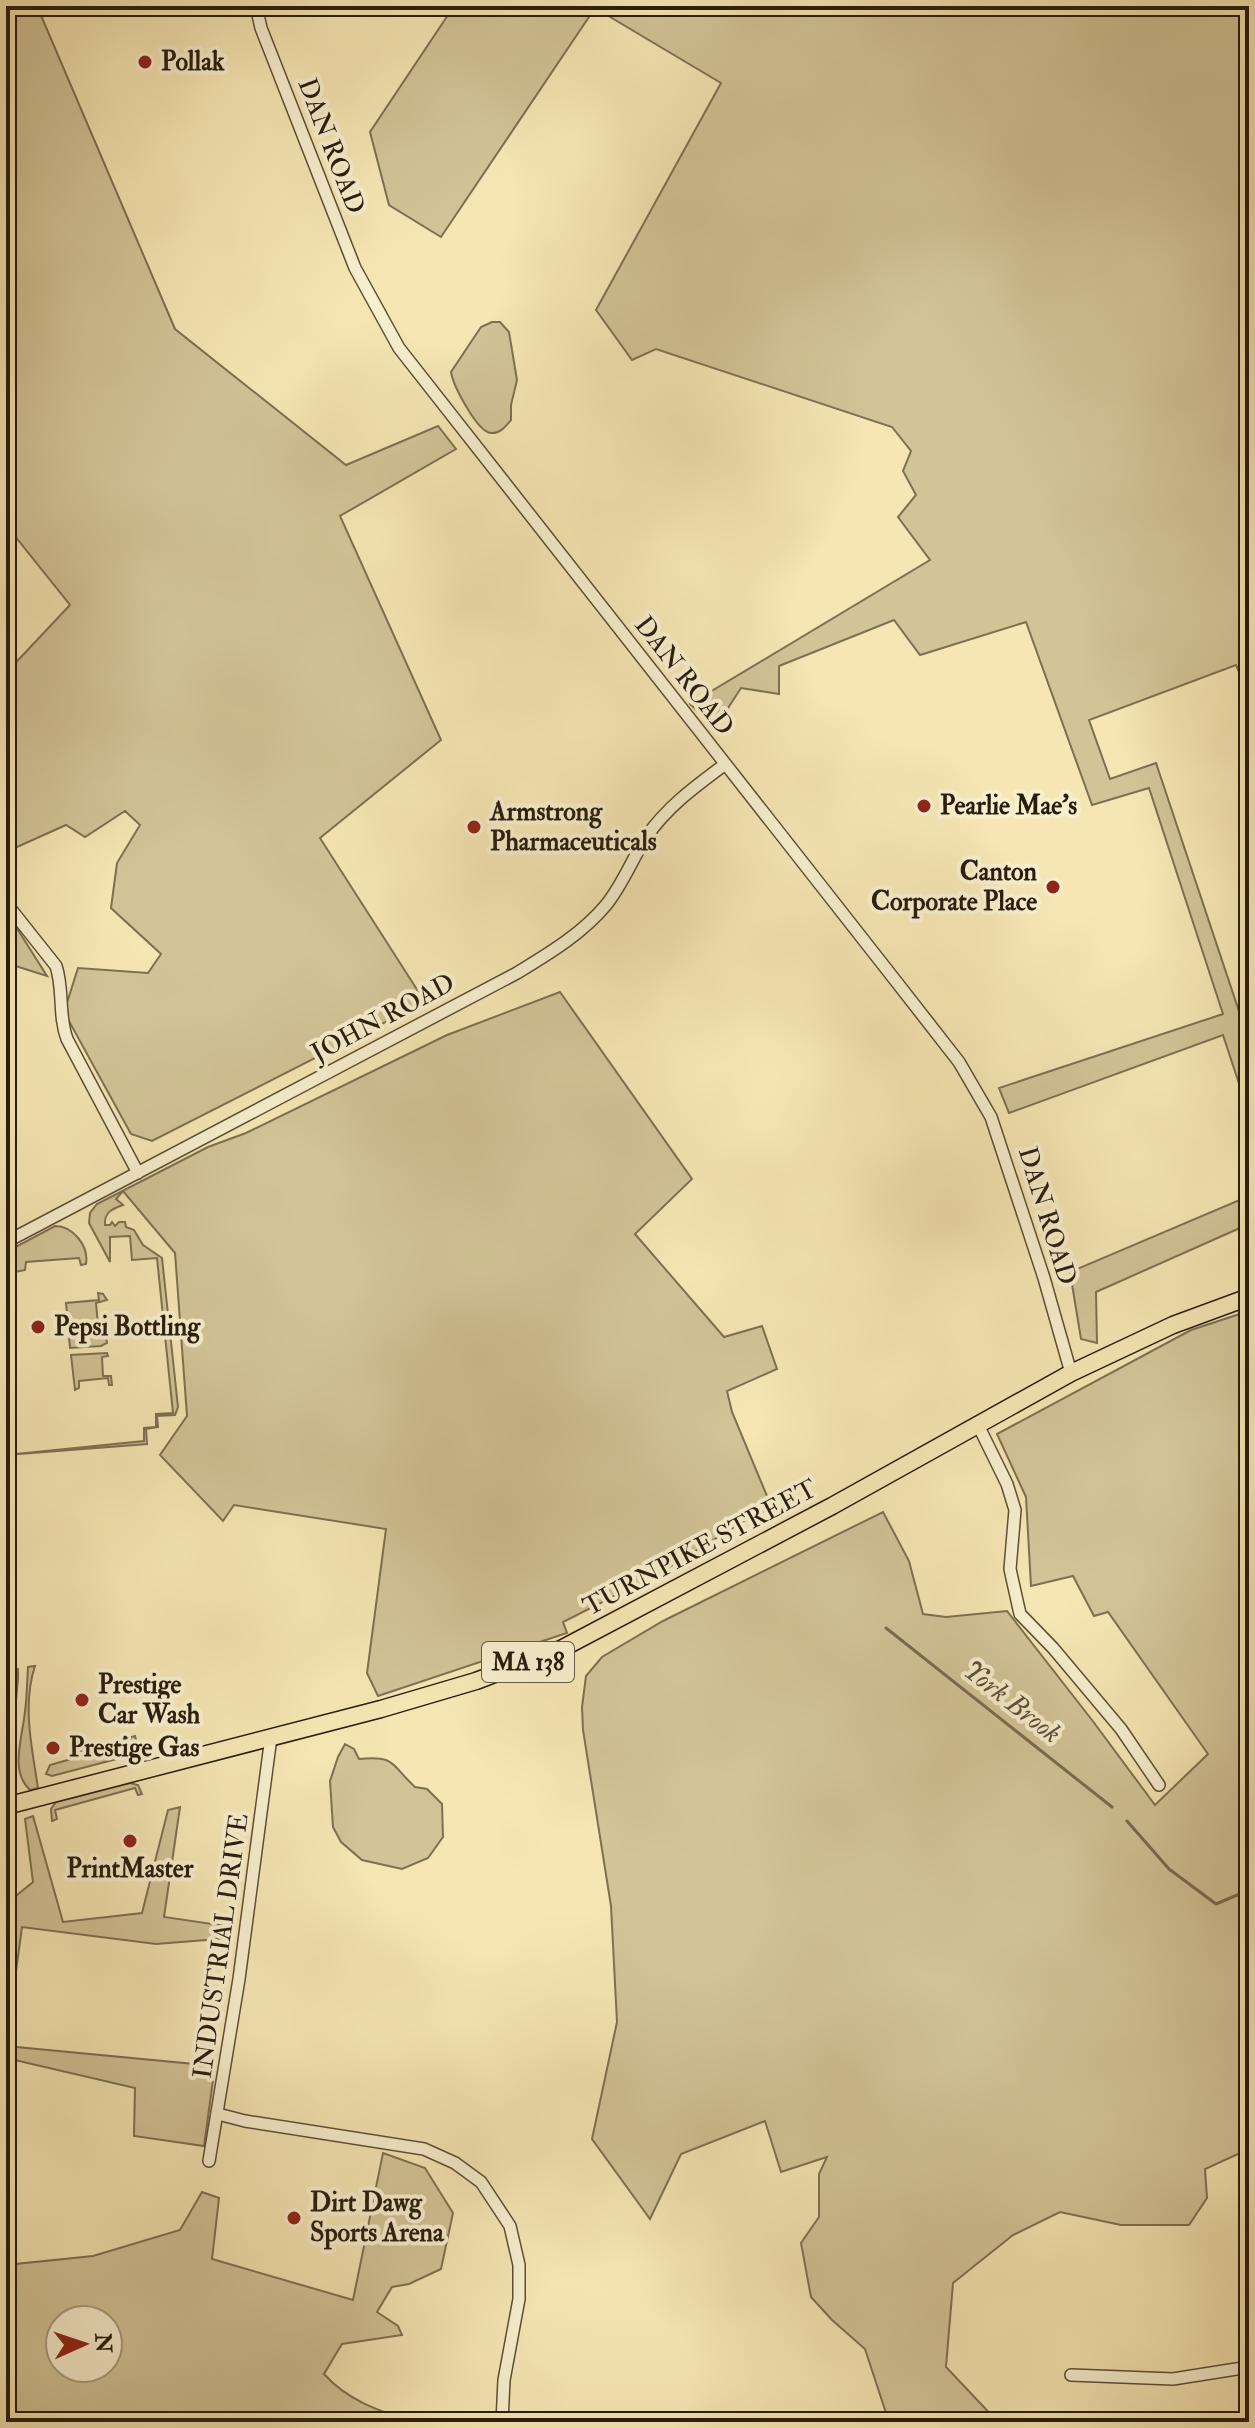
<svg xmlns="http://www.w3.org/2000/svg" width="1255" height="2428" font-family="'IM FELL Double Pica',serif">
<style>
.green{fill:#d2c497;stroke:#7d7052;stroke-width:2;fill-rule:evenodd}
.lines{fill:none;stroke-linecap:round;stroke-linejoin:round}
.stream{stroke:#796c4f;stroke-width:3}
.street-casing{stroke:#5b4e37;stroke-width:14}
.primary-casing{stroke:#281c0e;stroke-width:19}
.street{stroke:#f8efce;stroke-width:11}
.primary{stroke:#f5e6b3;stroke-width:16}
.poi-dot{fill:#8f2418;stroke:#f8efce;stroke-width:3}
.labels{text-anchor:middle;dominant-baseline:central;stroke-width:8;stroke-linejoin:round;paint-order:stroke}
.shield{fill:#f8efce;stroke:#665b48;stroke-width:2}
.shield-label{font-size:24px;font-weight:bold;fill:#281c0e}
.poi-label{font-size:26px;font-weight:bold;fill:#281c0e;stroke:#f8efce;text-anchor:start}
.street-label{font-size:26px;fill:#281c0e;stroke:#f8efce}
.water-label{font-size:28px;font-style:italic;fill:#5e513a;stroke:#f8efce}
</style>
<rect width="100%" height="100%" fill="#f5e6b3"/>
<filter id="stains"><feTurbulence type="fractalNoise" baseFrequency=".0025" numOctaves="4"/><feColorMatrix values="0 0 0 0 .2 0 0 0 0 .09 0 0 0 0 .02 0 0 0 .5 -.17"/></filter>
<radialGradient id="worn" r=".72"><stop offset=".6" stop-color="#630" stop-opacity="0"/><stop offset="1" stop-color="#630" stop-opacity=".3"/></radialGradient>
<path class="green" d="M6,6H37L175,329L346,465L438,426L456,449L340,516L441,740L320,838L425,1002L152,1141L131,1134L64,1012L78,968L148,973L161,954L111,908L117,863L140,825L125,811L85,837L66,825L6,852V820L9,808L6,803V673L70,605L6,525Z
M454,6H1249V695L1236,665L1089,720L1110,779L1156,763L1249,1041V1114L1223,1035L1009,1113L999,1088L1223,1014L1149,788L1092,805L1026,622L920,655L894,620L779,666V694L741,688L715,728L690,704L930,560L898,517L916,495L903,471L911,451L892,427L656,349L632,360L596,310L721,83L595,8L441,237L389,205L370,132Z
M492,322H500L509,332L517,380L511,405V420C506,426 500,434 491,433C477,432 453,385 451,372L481,327Z
M6,911L47,976L6,963Z
M560,992L692,1179L635,1234L724,1337L762,1326L777,1369L727,1391L732,1412L772,1508L754,1515L658,1574L563,1622L567,1633L378,1696L367,1673L386,1529L234,1505L223,1521L160,1455L187,1416L175,1253L123,1191L116,1199L123,1205C112,1209 104,1212 105,1225H110L112,1222L115,1226L119,1222H125L126,1227L134,1230L143,1245L162,1258L178,1407L175,1415L157,1416L158,1427L146,1429L147,1444L6,1455L144,1441V1428L156,1427V1414L173,1413L157,1258L132,1260L130,1236L110,1237V1262L89,1223L90,1213L97,1204L208,1147L246,1133L447,1035Z
M1249,1196V1224L1096,1292L1097,1343L1081,1339L1070,1272Z
M55,1226C73,1226 89,1246 86,1264L81,1265L79,1258L26,1262L25,1270L10,1273L6,1281V1252Z
M98,1293L103,1294L107,1300L96,1303L99,1335L106,1336L107,1343L101,1346L70,1348L66,1303L99,1300Z
M1249,1311V2149L1205,2169L1207,2198L1189,2225H1121L1060,2212L1013,2235L953,2283L946,2367L998,2422H889L865,2349L832,2320L811,2297L801,2243L819,2217V2174L827,2157L781,2172L765,2121L681,2154L650,2219L592,2139L617,2022L611,1906L583,1730L582,1707L586,1676L602,1657L663,1621L883,1512L909,1561L923,1614L946,1617L1007,1611L1092,1720L1155,1805L1208,1754L1108,1612L1094,1616L1073,1576L1031,1586L1026,1497L997,1434L1191,1330Z
M107,1353L108,1356L102,1357L103,1376H111L112,1385H109L108,1378L79,1381V1388L75,1390L71,1355Z
M35,1666C22,1705 32,1748 38,1788L30,1790C9,1771 23,1736 25,1711C27,1697 27,1682 28,1667Z
M6,1667L18,1669V1678L13,1735L6,1748V1737L9,1736V1685H6Z
M135,1736L138,1748L128,1756L52,1776L46,1774L50,1765L71,1759L79,1752Z
M345,1744L354,1749L359,1759C396,1755 391,1765 415,1787L427,1789L442,1804L443,1837L428,1858L402,1869L362,1860L341,1842L333,1827L330,1781L338,1757Z
M130,1783L138,1785L142,1794L138,1795L135,1788L55,1810L57,1819L52,1821L51,1809L56,1802Z
M180,1807L164,1917L233,1927L231,1938L156,1944L22,1927L6,2045V1904L33,1882L25,1819L33,1816L63,1922L142,1913L168,1810Z
M6,2046L215,2066L204,2146L134,2136L135,2088L6,2058Z
M383,2153L425,2168L453,2213L441,2269L409,2284L392,2287L377,2312L398,2326L402,2335L342,2344L324,2374C348,2401 380,2411 413,2422H6V2265L93,2256L180,2230L202,2192L219,2198L212,2259L353,2300ZM60,2320H108V2368H60Z"/>
<g class="lines">
<path class="stream" d="M886,1628L1112,1807
M1127,1821L1169,1869L1216,1904L1249,1890"/>
<g class="street-casing">
<path id="street" d="M256,6L261,28L355,268L399,348L895,980L959,1062L991,1117L1044,1278L1071,1373
M6,903L56,966C64,990 58,1015 67,1039L138,1173
M6,1242L517,973C548,954 582,934 606,905C623,884 632,859 647,836C668,806 696,786 724,765
M978,1425L1007,1484L1015,1510L1010,1569L1020,1614L1053,1648L1121,1729L1159,1785
M218,2114L245,2121L424,2149L455,2163L481,2182L510,2226L519,2265V2299L504,2380L502,2422
M209,2161L239,1979L271,1737
M1071,2375L1173,2379L1249,2367"/>
</g>
<g class="primary-casing">
<path id="primary" d="M6,1806L381,1709L476,1681L561,1649L832,1506L1071,1373L1173,1325L1249,1297"/>
</g>
<use href="#street" class="street"/>
<use href="#primary" class="primary"/>
</g>
<g class="poi-dot">
<circle cx="145" cy="62" r="8"/>
<circle cx="924" cy="806" r="8"/>
<circle cx="474" cy="827" r="8"/>
<circle cx="1053" cy="887" r="8"/>
<circle cx="38" cy="1327" r="8"/>
<circle cx="82" cy="1700" r="8"/>
<circle cx="53" cy="1748" r="8"/>
<circle cx="130" cy="1841" r="8"/>
<circle cx="294" cy="2218" r="8"/>
</g>
<g class="labels">
<rect class="shield" x="482" y="1642" width="92" height="40" rx="6"/>
<g class="shield-label">
<text x="528" y="1662">MA 138</text>
</g>
<g class="poi-label">
<text x="161" y="62">Pollak</text>
<text x="940" y="806">Pearlie Mae's</text>
<text x="490" y="812">Armstrong<tspan x="490" dy="30">Pharmaceuticals</tspan></text>
<text x="1037" y="872" text-anchor="end">Canton<tspan x="1037" dy="30">Corporate Place</tspan></text>
<text x="54" y="1327">Pepsi Bottling</text>
<text x="98" y="1685">Prestige<tspan x="98" dy="30">Car Wash</tspan></text>
<text x="69" y="1748">Prestige Gas</text>
<text x="130" y="1869" text-anchor="middle">PrintMaster</text>
<text x="310" y="2203">Dirt Dawg<tspan x="310" dy="30">Sports Arena</tspan></text>
</g>
<g class="street-label">
<text transform="translate(331 146) rotate(69)">DAN ROAD</text>
<text transform="translate(684 676) rotate(52)">DAN ROAD</text>
<text transform="translate(383 1018) rotate(-28)">JOHN ROAD</text>
<text transform="translate(1047 1216) rotate(73)">DAN ROAD</text>
<text transform="translate(700 1548) rotate(-28)">TURNPIKE STREET</text>
<text transform="translate(221 1946) rotate(-82)">INDUSTRIAL DRIVE</text>
</g>
<g class="water-label">
<text transform="translate(1012 1702) rotate(38)">York Brook</text>
</g>
</g>
<rect width="1255" height="2428" fill="none" stroke="#f5e6b3" stroke-width="32"/>
<rect x="8" y="8" width="1239" height="2412" fill="none" stroke="#281c0e" stroke-width="4"/>
<rect x="16" y="16" width="1223" height="2396" fill="none" stroke="#281c0e" stroke-width="2"/>
<g transform="translate(84 2344) rotate(87)"><circle r="38" fill="#f8efce" stroke="#a59b81" stroke-width="2"/>
<path d="M0-6L14 30L0 20L-14 30Z" fill="#8f2418"/>
<text y="-12" font-size="22" font-weight="bold" text-anchor="middle" fill="#281c0e">N</text>
</g>
<rect width="100%" height="100%" filter="url(#stains)"/>
<rect width="100%" height="100%" fill="url(#worn)"/>
</svg>
